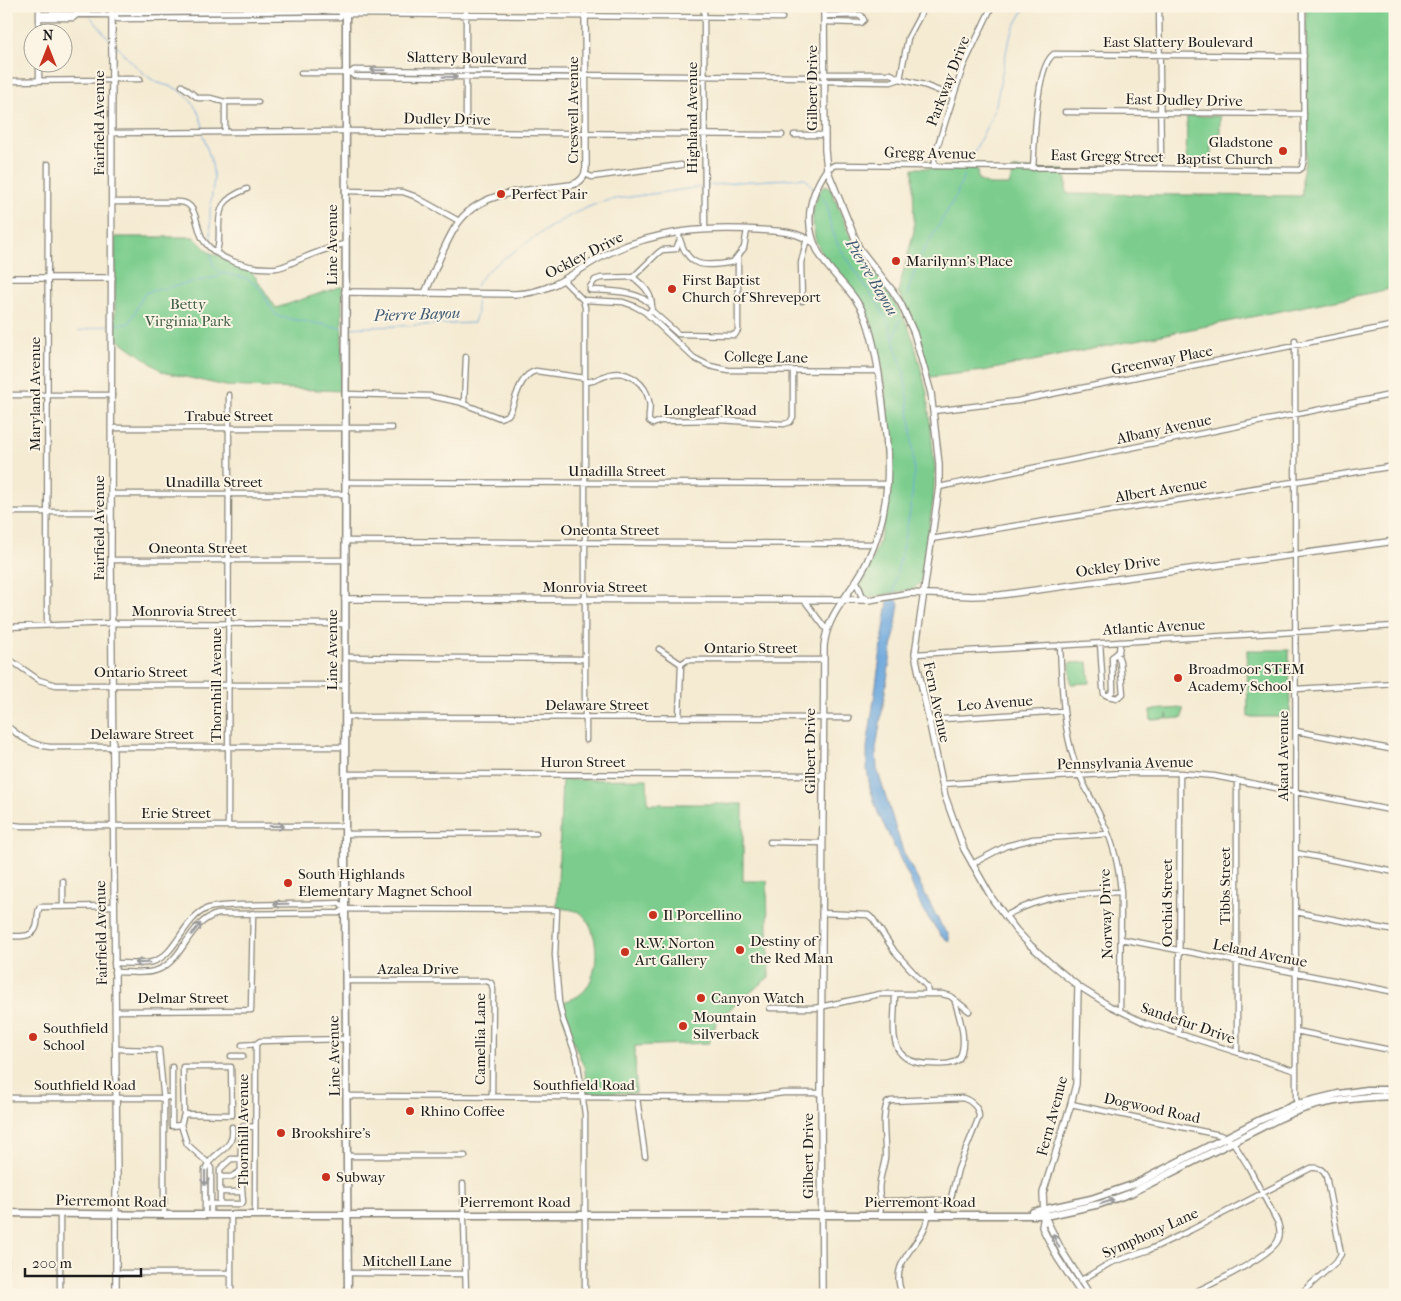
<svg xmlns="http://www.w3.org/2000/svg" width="1401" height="1301" font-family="'IM FELL French Canon',serif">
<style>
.green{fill:#7ccd8d;stroke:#4c7454}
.water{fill:#6da8de;stroke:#44627d}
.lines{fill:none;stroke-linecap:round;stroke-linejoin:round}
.stream{stroke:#6da8de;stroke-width:1}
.minor-casing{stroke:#888478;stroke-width:7}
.tertiary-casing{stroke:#888478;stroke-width:8}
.secondary-casing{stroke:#888478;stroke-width:9}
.minor{stroke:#fff;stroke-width:4.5}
.tertiary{stroke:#fff;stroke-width:5.5}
.secondary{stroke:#fff;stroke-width:6}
.oneway{stroke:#999}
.poi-dot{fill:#c8321e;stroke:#fcf5e5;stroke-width:2}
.labels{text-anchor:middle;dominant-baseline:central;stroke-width:4;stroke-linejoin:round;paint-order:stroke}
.street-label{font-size:15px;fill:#1c1c1c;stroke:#fcf5e5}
.poi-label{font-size:15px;fill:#1c1c1c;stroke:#fcf5e5;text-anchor:start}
.park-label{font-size:15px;fill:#3e5a44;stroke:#fcf5e5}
.water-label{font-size:16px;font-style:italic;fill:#405b73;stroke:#fcf5e5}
</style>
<rect width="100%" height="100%" fill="#fcf5e5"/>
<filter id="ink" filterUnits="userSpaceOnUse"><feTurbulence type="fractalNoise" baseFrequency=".02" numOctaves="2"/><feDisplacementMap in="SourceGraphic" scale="10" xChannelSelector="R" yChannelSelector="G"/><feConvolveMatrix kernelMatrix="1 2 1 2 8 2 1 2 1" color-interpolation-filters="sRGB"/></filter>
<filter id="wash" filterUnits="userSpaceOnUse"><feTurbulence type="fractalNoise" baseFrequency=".0096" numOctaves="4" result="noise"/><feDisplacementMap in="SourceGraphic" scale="20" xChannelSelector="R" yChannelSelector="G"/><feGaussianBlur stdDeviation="1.12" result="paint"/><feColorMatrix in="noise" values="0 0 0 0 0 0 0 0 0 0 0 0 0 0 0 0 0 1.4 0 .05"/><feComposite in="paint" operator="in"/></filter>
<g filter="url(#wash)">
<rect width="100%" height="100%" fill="#f5ebd3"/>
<path class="green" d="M1306,6H1395V288L983,371L930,377C922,347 914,319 898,292L914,231L913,168L977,169L978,180L989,185H1009L1012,177L1013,169L1065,170L1067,194L1302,196V176L1306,157Z
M1187,116H1220V139H1211V164H1186Z
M826,185L830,188L857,251L885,286L907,324L914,342L927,393L935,469L933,501L921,582L914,589L871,597L865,596L860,586C896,517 896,453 883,379C879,359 877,338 870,319C859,288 824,267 815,238C814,233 814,227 813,223C812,215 813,207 816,200C818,194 820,188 826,185Z
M115,237H194L209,252L250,269L276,308L342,286V391L226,386L163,372L115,337Z
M1247,650H1289L1290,717H1248Z
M1088,662L1090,683L1071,684L1070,663Z
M1183,708V718L1168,719L1167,714V719L1151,720L1150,710Z
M647,779L648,804H743V881H767L769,977L718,1019L709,1043L635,1046L636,1093H586L585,1069L564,1020L560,1003C566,1001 573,999 578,996C601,982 601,933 583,915C577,909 565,909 557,908L562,780Z"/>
<path class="water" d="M892,599H896L899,604L876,749L877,769L903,851L941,925L949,935V941L942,937L922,909L909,877L878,813L870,788L867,769V748L888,601Z"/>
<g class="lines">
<path class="stream" d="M83,6L89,14
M91,17L109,39
M114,43C125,55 137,69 150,78C157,84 167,85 175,88C190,95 201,113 203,128
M203,135L212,164L214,178L210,211L211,244
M969,162L990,120L996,104L1008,43L1015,25L1026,6
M706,186L737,182L805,178L814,189
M817,192L827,204L830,224L838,245L877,303L888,322L904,373L911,425L914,474L911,507L895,582L894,593
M211,253C212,281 234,271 251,281C265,289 267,308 279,317L343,328
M476,286C482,272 501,261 513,252C539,234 566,215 596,204C609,199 624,198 637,196C659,193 680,190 702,187
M906,297L919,259L956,196L964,175
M115,324H127L130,322L143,296L147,292L217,277L222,273
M347,328L474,323L477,312L476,301
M79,331L108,325
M894,338L900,319"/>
</g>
</g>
<g filter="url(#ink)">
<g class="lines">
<g class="minor-casing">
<path id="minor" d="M39,6V32
M466,6V132
M704,6L705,229
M39,14L112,15H115L118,13L339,11L342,14H346L782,18
M115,15L117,19L340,17L342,14
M824,16L861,15L864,20L861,23L824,22
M39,18H73L77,15
M301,73H350L354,70L579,72L583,75
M350,73L354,76L579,78L583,75L806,77L819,74H891L900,79L924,85L952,96
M806,77L819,81L891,82L900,79L908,38L925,6
M112,79H140
M6,81L112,80
M39,81V62
M182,86L198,98H210L225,102H258
M225,102V132
M1065,112L1304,114
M112,133L345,131L782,135
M794,135H825
M934,166V157L963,67L992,6
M1033,168C1035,145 1035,66 1054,54L1304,56
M827,169L835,165L1299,170L1302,168L1304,159L1303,6
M1159,169L1161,157L1159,6
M585,174L592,177L681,165
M345,191L403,192L414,196L459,221
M112,202H180C199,203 195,229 204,241C218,261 253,270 276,268C284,267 291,263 298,260C313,254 329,247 345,244
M678,232C686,267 700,268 733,262L744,248L747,230
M216,253C219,246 219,241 219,233C218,207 222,199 247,189
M633,277L658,253L662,250L676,249L679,242
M563,280L583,300L623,302L634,306L645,312L694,358L710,366L728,370L878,371
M583,300L585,307V717
M802,301L801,263L807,238
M651,310L652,307C643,290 607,291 590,290V287L595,280L601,278L633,277C644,286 652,293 652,307
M647,314L651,310L678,334L735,335L738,330V257
M1295,340L1296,1099L1299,1110
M585,382C595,382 602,376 611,374C629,370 646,384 649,401C651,408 648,414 649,421L653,424L660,421L720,420L784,424L790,422L793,417V371
M345,394L430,396L459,402L500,418L508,415L510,412C516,399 520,374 536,371L585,378
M6,395H112
M464,404L466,357
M933,411L1017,401L1395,325
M112,428H392
M346,482L888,484
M939,487L1395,394
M111,494H346
M6,512H111
M931,539L1395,466
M346,541L874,544
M111,560H346
M804,600L826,629
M47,625L48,164
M6,627L112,623L345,624
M1100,643L1103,688L1104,694L1108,696L1113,691L1112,657L1119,652L1120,642
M1060,645C1062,685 1062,725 1075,763C1082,784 1094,802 1103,822C1114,844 1119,868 1121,892L1120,1011
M659,649L681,664L679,718
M915,654L1395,626
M6,657L39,680L56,685H345
M345,657L585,659
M681,664L687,660H823
M1296,689L1395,683
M1108,696L1117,698L1123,694L1120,661L1117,653
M345,717L849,718
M928,720L1064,711
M6,725C20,737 31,745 50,747H345
M1296,731L1395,750
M586,740V717
M345,774L822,775
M942,784L1122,773H1180L1214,776L1395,811
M6,824L21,826H345
M228,826L229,395
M345,834L536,833
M770,842L822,843
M1296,853L1395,872
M972,864L1006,846L1033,839L1108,834
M63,881V907
M1296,912L1395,931
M822,913L868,915L873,919L895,952L927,987L928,994
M1005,916C1046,894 1076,894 1121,892
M6,936C18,936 35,939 37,924C38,918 37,912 40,907L114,906
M1121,939L1395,992
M114,963C126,963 140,965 152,962C176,956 183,919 206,909C216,905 229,906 240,905C273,904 306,904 339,903L345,909
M114,972C128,972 147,975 160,969C185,957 189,921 218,914L339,913L345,909L557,910L555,955L559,1002L563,1020L577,1058L585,1114V1295
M345,981H487L491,983L493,989L492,1097
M1078,986L1110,1006L1145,1023L1296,1071
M895,994C895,1028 884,1063 930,1064C941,1064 951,1066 959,1059C968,1043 960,1018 955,1002
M770,1008H815L880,994H942L950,996L969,1011
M115,1011L251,1010L253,913
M1296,1031L1395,1051
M1179,1034L1180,773
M242,1045L256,1044
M115,1049L159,1050L164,1102V1215
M1237,1052V780
M231,1056H243
M172,1067V1126L181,1125L184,1114L183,1067H231L232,1115L184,1114
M347,1096L747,1098L783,1093H821
M6,1098H159L163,1099L167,1097H172
M637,1098L645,1156
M963,1098C972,1101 979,1108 979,1117L958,1169L951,1198L946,1200L885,1201L881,1200C876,1187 883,1171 885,1158C886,1140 881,1120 887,1103L891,1101Z
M1071,1104L1220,1135L1233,1142L1248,1166L1278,1223C1280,1229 1281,1236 1277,1242C1267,1258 1208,1286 1189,1295
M181,1125L187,1144L208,1163
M347,1156H465
M208,1164C218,1149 235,1149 232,1127
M220,1177H231L241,1171
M463,1184L466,1295
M220,1192H241
M205,1204H241L243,1202C241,1177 239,1152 243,1126L255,1127
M220,1204V1169L231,1159H241
M933,1211L930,1209V1204L933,1200L935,1203L933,1215
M60,1213V1295
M255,1214L256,1044L260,1041L346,1039
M205,1215V1170L208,1164L211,1168V1215
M231,1215V1295
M880,1215L881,1200
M6,1268L7,1213
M116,1273H231
M348,1273L465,1274
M1080,1281L1110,1263L1149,1250L1191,1230L1311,1168C1318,1167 1323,1169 1326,1176L1341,1254L1336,1262L1299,1295
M903,1295C885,1260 927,1243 928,1215"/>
</g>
<g class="tertiary-casing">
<path id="tertiary" d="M112,6L111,560L117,1187L116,1192V1295
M824,6L825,150L827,169L859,248L892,290L901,304L914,333L931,393L939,464V487L915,654L945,796L964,849L993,900L1016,930L1030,945L1050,963L1078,986L1076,1084L1071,1104L1043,1193L1044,1215L1042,1227L1057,1257L1082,1295
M6,278H112
M345,292L515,294C555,293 576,269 609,253C657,230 706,227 759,230C779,231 796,231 814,243
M425,293C435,271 443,246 456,226C480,188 531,191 571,185C580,183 585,178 586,168L585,6
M857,583L862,596L867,599
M345,599L869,600L910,593L972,596L1000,595L1395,541
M1045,1217L1062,1251L1090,1295
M822,1295L821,1093L824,646C827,612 853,592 867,562C893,507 890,457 882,398C879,371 875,344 866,319C858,298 844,286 830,269C803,237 804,203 827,169"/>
</g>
<g class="secondary-casing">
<path id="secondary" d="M346,6L345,909L348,1295
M1033,1212L1091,1199L1135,1184L1258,1121L1297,1104L1338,1094L1367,1090H1395
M6,1213L164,1215H1050L1100,1204L1131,1193L1278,1119C1315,1101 1354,1097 1395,1096"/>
</g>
<use href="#minor" class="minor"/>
<use href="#tertiary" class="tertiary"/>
<use href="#secondary" class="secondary"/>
</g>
<defs><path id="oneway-shaft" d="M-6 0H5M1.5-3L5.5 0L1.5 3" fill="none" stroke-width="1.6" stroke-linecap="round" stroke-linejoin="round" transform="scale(1.25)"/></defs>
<g class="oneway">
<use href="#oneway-shaft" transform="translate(378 70) rotate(-179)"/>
<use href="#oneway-shaft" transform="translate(450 77) rotate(1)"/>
<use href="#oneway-shaft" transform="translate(277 826)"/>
<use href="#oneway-shaft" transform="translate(281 904) rotate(179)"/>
<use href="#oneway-shaft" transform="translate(196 929) rotate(-51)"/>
<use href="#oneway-shaft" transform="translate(142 963) rotate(178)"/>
<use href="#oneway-shaft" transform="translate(205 1178) rotate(90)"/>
<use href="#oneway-shaft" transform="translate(1107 1202) rotate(-18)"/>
<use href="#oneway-shaft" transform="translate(1056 1241) rotate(-117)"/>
</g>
</g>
<g class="poi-dot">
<circle cx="1283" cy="151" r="5"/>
<circle cx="501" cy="194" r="5"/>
<circle cx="896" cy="261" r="5"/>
<circle cx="672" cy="289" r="5"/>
<circle cx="1178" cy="678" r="5"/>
<circle cx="288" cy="883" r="5"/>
<circle cx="653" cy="915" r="5"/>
<circle cx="740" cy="950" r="5"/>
<circle cx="625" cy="952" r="5"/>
<circle cx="701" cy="998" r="5"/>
<circle cx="683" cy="1026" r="5"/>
<circle cx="33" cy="1037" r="5"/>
<circle cx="410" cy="1111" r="5"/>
<circle cx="281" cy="1133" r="5"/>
<circle cx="326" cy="1177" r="5"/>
</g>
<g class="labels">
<g class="street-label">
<text x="1178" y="42">East Slattery Boulevard</text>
<text transform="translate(467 58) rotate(1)">Slattery Boulevard</text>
<text transform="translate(948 81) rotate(-69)">Parkway Drive</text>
<text transform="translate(812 88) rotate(-90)">Gilbert Drive</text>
<text transform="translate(1184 100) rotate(1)">East Dudley Drive</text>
<text transform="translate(573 110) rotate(-90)">Creswell Avenue</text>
<text transform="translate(692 118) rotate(-90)">Highland Avenue</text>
<text transform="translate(447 119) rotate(1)">Dudley Drive</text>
<text transform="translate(99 123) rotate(-90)">Fairfield Avenue</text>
<text transform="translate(930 153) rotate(1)">Gregg Avenue</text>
<text transform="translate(1107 156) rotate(1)">East Gregg Street</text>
<text transform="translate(332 245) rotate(-90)">Line Avenue</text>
<text transform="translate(584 255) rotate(-27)">Ockley Drive</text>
<text transform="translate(766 357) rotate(1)">College Lane</text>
<text transform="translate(1162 360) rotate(-11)">Greenway Place</text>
<text transform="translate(35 394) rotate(-90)">Maryland Avenue</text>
<text x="710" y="410">Longleaf Road</text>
<text x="229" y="416">Trabue Street</text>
<text transform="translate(1164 429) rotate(-12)">Albany Avenue</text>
<text x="617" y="471">Unadilla Street</text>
<text x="214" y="482">Unadilla Street</text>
<text transform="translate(1161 490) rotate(-9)">Albert Avenue</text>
<text transform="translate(99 528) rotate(-90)">Fairfield Avenue</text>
<text x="610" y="530">Oneonta Street</text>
<text x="198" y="548">Oneonta Street</text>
<text transform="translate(1118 566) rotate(-8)">Ockley Drive</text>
<text x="595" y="587">Monrovia Street</text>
<text x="184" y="611">Monrovia Street</text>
<text transform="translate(1154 627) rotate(-3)">Atlantic Avenue</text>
<text x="751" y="648">Ontario Street</text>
<text transform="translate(332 650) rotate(-90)">Line Avenue</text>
<text x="141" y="672">Ontario Street</text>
<text transform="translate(216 685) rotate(-90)">Thornhill Avenue</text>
<text transform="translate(937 702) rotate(78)">Fern Avenue</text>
<text transform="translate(995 703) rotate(-4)">Leo Avenue</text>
<text x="597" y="705">Delaware Street</text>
<text x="142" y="734">Delaware Street</text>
<text transform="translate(810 751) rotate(-90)">Gilbert Drive</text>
<text transform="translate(1283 756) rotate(-90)">Akard Avenue</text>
<text x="583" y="762">Huron Street</text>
<text transform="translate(1125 763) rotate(-1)">Pennsylvania Avenue</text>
<text x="176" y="813">Erie Street</text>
<text transform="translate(1225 886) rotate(-90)">Tibbs Street</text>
<text transform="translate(1167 903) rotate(-90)">Orchid Street</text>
<text transform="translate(1106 914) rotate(-92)">Norway Drive</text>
<text transform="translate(101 933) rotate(-91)">Fairfield Avenue</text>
<text transform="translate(1260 953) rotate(11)">Leland Avenue</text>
<text x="418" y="969">Azalea Drive</text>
<text x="183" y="998">Delmar Street</text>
<text transform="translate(1188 1023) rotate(19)">Sandefur Drive</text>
<text transform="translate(480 1039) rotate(-90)">Camellia Lane</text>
<text transform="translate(334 1056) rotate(-91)">Line Avenue</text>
<text x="85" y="1085">Southfield Road</text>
<text x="584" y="1085">Southfield Road</text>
<text transform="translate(1152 1108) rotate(12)">Dogwood Road</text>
<text transform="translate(1052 1116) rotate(-75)">Fern Avenue</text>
<text transform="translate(243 1131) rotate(-90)">Thornhill Avenue</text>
<text transform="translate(808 1156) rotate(-90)">Gilbert Drive</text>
<text transform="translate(111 1201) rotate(1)">Pierremont Road</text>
<text x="515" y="1202">Pierremont Road</text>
<text x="920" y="1202">Pierremont Road</text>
<text transform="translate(1150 1233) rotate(-24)">Symphony Lane</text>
<text x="407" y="1261">Mitchell Lane</text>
</g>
<g class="poi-label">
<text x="1273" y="142" text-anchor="end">Gladstone<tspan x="1273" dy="17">Baptist Church</tspan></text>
<text x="511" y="194">Perfect Pair</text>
<text x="906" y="261">Marilynn's Place</text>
<text x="682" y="280">First Baptist<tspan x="682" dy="17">Church of Shreveport</tspan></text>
<text x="1188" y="669">Broadmoor STEM<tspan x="1188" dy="17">Academy School</tspan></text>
<text x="298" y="874">South Highlands<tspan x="298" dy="17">Elementary Magnet School</tspan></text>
<text x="663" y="915">Il Porcellino</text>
<text x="750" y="941">Destiny of<tspan x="750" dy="17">the Red Man</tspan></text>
<text x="635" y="943">R.W. Norton<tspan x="635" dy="17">Art Gallery</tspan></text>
<text x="711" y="998">Canyon Watch</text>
<text x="693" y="1017">Mountain<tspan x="693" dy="17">Silverback</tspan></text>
<text x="43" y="1028">Southfield<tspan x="43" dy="17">School</tspan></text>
<text x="420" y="1111">Rhino Coffee</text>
<text x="291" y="1133">Brookshire's</text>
<text x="336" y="1177">Subway</text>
</g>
<g class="park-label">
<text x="188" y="304">Betty<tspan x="188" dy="17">Virginia Park</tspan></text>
</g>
<g class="water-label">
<text transform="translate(872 277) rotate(59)">Pierre Bayou</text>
<text transform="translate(417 314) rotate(-2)">Pierre Bayou</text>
</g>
</g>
<rect width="1401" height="1301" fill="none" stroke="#fcf5e5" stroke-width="25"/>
<g transform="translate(48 48)"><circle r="24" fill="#fcf5e5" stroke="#a29e95"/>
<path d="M0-4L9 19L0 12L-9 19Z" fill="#c8321e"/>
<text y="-8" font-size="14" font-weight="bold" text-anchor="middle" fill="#1c1c1c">N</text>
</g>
<path d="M25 1268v8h116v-8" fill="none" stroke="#1c1c1c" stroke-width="2.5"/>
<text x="32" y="1268" font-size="15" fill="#1c1c1c" stroke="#fcf5e5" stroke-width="4" paint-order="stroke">200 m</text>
</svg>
